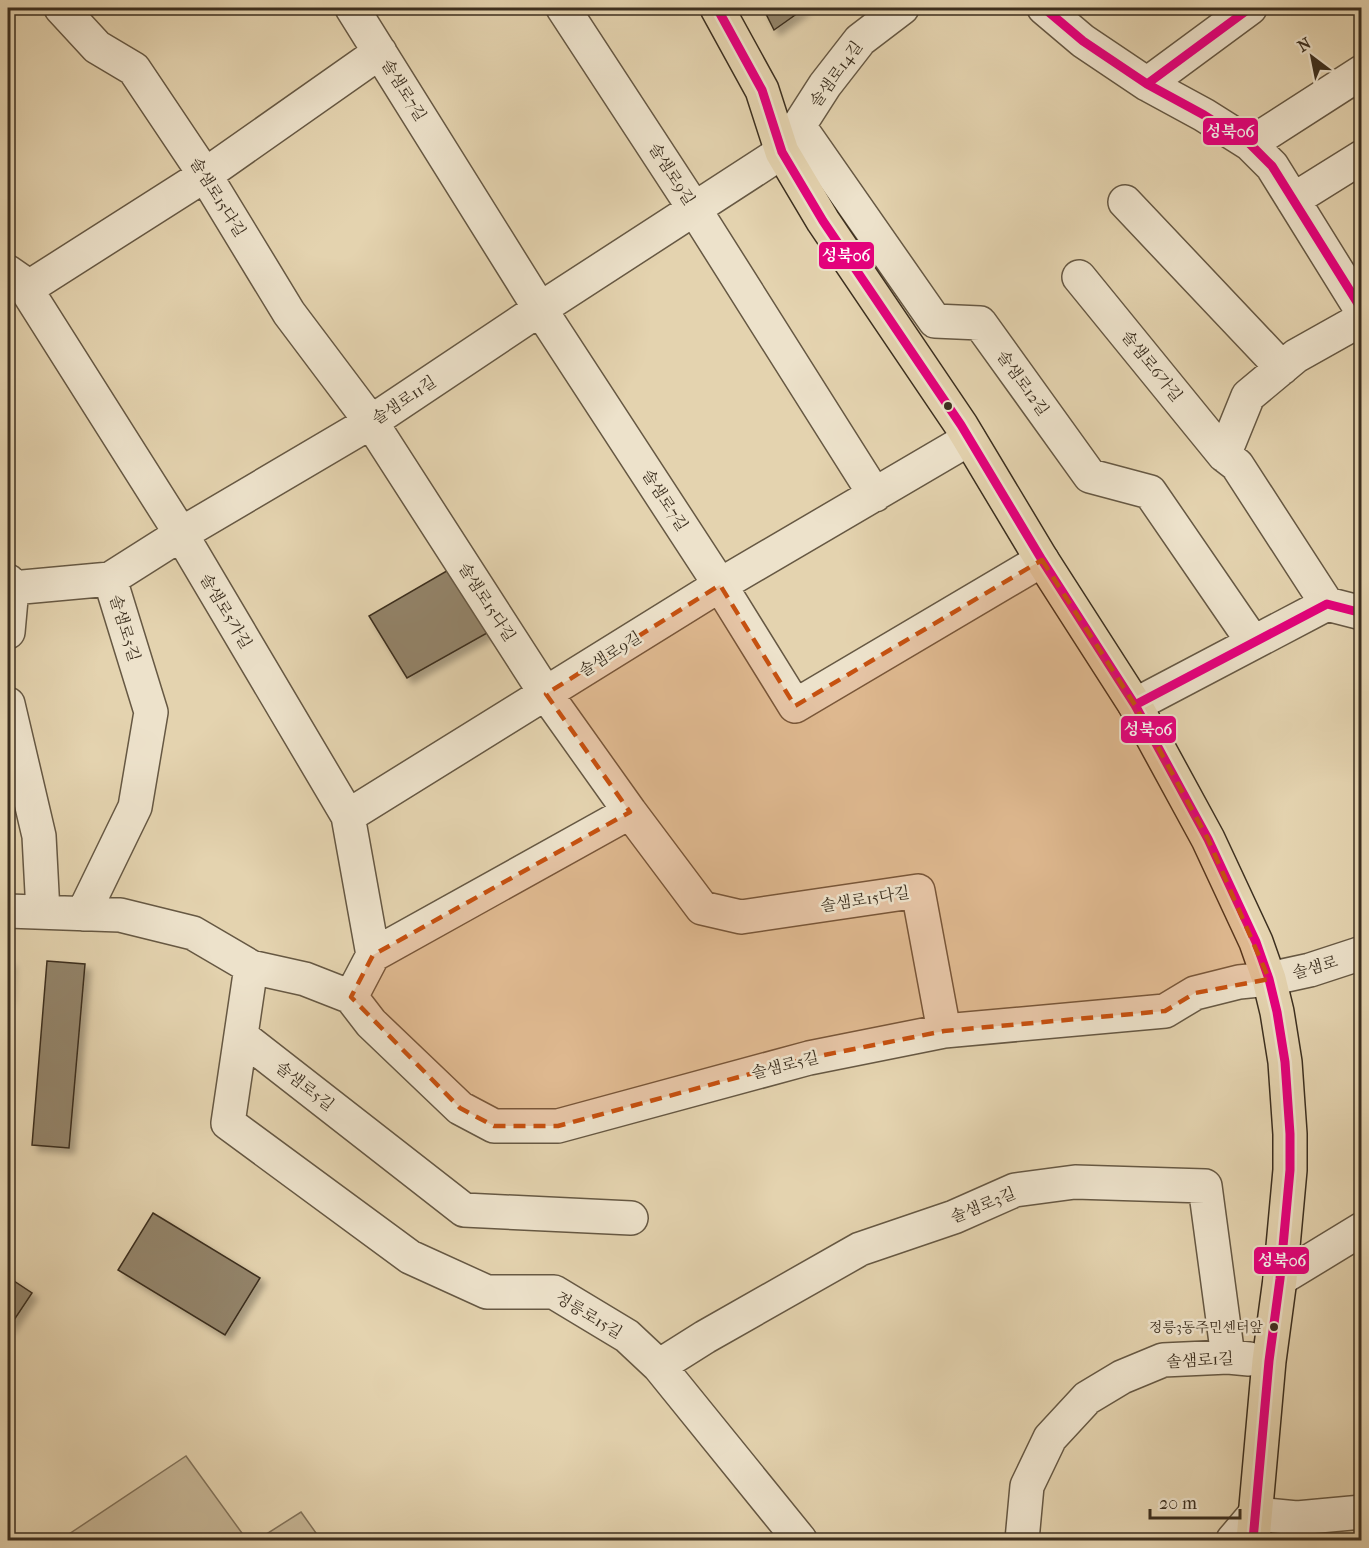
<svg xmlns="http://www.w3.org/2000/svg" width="1369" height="1548" font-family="'IM FELL French Canon','Noto Serif KR',serif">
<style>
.green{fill:#c7b797;stroke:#82735b;stroke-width:1.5}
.building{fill:#93846a;stroke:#3c2f1f;stroke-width:1.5;filter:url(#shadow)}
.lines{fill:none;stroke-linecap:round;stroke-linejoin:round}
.minor-casing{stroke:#665843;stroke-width:36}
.major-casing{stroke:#3c2f1f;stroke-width:36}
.minor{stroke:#ede2cb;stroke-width:33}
.major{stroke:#e4d3af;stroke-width:33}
.bus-1-casing{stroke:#ede2cb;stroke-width:14}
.bus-1{stroke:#e5007d;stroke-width:9}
.marked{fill:#c65110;fill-opacity:0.2;stroke:#c65110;stroke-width:4.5;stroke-dasharray:12 8;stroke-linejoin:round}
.bus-dot{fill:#3c2f1f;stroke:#ede2cb;stroke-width:2}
.labels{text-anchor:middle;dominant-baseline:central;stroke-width:5;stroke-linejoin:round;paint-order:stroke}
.bus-label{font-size:14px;fill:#3c2f1f;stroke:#ede2cb;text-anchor:end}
.street-label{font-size:16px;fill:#3c2f1f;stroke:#ede2cb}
.line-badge{stroke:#ede2cb;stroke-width:2}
.badge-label{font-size:16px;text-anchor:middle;font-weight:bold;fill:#fff}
</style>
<defs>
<filter id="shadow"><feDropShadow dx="5.5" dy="5.5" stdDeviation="3" flood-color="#0004"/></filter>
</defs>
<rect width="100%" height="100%" fill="#e4d3af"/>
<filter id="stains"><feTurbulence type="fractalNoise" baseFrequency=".00333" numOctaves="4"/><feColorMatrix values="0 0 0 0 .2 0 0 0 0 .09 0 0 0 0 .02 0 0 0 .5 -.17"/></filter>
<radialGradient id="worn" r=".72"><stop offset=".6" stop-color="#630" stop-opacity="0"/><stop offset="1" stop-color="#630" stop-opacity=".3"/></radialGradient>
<path class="green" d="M186,1456L247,1540H60Z
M301,1512L321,1540H257Z"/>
<path class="building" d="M763,8H805L774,30Z
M457,565L496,628L407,678L369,616Z
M8,961H10L8,999Z
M47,961L85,964L69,1148L32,1145Z
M153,1213L260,1278L225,1335L118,1270Z
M8,1277L32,1293L8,1329Z"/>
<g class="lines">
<g class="minor-casing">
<path id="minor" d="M61,8L97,47L134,69L205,175L289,313L371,422L546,694L630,812L702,908L741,917L918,891L944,1031
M352,8L540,309L720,585L795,706L1042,560
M563,8L695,210L875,495
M1044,8L1083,41L1147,84L1204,115L1250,144L1272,166L1362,311
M1147,84L1250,8
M799,126L935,321L980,323L1090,476L1150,492L1253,642
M1250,144L1362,72
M1293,200L1362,157
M1125,202L1282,368
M8,272L21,281L181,534L348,816L373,955
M1079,277L1224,455L1237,465L1327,604
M26,289L205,175L380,52
M1224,455L1248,396L1296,356L1362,319
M8,581L12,588L110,579L181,534L371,422L540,309L782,152L825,85L860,40L902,8
M8,632L12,588
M8,704L39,836L43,912
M1135,705L1327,604L1362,613
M348,816L720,585L969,439
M8,911L120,915L193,933L251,967L305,979L351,997L371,1023L460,1108L494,1126H558L809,1058L944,1031L1165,1011L1195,993L1239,982L1269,979L1310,970L1362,953
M83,914L135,807L151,712L110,579
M251,967L228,1123L410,1257L487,1292H554L627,1336L659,1366L800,1540
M351,997L373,955L630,812
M241,1036L464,1210L631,1218
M1280,1279L1362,1229
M659,1366L705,1337L860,1249L954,1217L1015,1190L1075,1182L1205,1186L1228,1357
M1022,1540L1027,1486L1050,1438L1087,1398L1122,1377L1163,1360L1228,1357L1249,1359
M1233,1540L1255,1514L1297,1518L1362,1512"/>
</g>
<g class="major-casing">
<path id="major" d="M717,8L762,90L782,152L823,221L961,425L1042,560L1135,705L1208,839L1256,942L1269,979L1277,1012L1285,1062L1290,1134V1170L1280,1279L1269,1361L1253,1540"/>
</g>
<use href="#minor" class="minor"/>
<use href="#major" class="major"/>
<g class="bus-1-casing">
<path id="bus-1" d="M717,8L762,90L782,152L823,221L961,425L1042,560L1135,705L1208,839L1256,942L1269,979L1277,1012L1285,1062L1290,1134V1170L1280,1279L1269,1361L1253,1540
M1044,8L1083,41L1147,84L1204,115L1250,144L1272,166L1362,310
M1147,84L1250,8
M1135,705L1327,604L1362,613"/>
</g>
<use href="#bus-1" class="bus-1"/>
</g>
<path class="marked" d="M1042,560L1135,705L1208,839L1269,979L1195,993L1165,1011L944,1031L809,1058L558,1126H494L460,1108L351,997L373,955L630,812L546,694L720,585L795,706Z"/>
<g class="bus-dot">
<circle cx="948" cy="406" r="5"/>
<circle cx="1274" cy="1327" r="5"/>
</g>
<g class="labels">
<g class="bus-label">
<text x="1263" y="1327">정릉3동주민센터앞</text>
</g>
<g class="street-label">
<text transform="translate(836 74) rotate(-54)">솔샘로14길</text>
<text transform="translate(404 90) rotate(58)">솔샘로7길</text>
<text transform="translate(672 174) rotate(57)">솔샘로9길</text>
<text transform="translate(218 197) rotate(58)">솔샘로15다길</text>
<text transform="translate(1152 366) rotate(51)">솔샘로6가길</text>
<text transform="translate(1023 383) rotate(54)">솔샘로12길</text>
<text transform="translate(404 400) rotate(-34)">솔샘로11길</text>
<text transform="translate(665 500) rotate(57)">솔샘로7길</text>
<text transform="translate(487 602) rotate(57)">솔샘로15다길</text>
<text transform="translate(226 611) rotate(59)">솔샘로5가길</text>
<text transform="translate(125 628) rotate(73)">솔샘로5길</text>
<text transform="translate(610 654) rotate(-32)">솔샘로9길</text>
<text transform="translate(865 899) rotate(-9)">솔샘로15다길</text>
<text transform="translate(1315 967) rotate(-16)">솔샘로</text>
<text transform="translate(785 1065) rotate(-14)">솔샘로5길</text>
<text transform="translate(305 1086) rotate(38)">솔샘로5길</text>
<text transform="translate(983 1205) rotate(-22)">솔샘로3길</text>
<text transform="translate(589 1315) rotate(31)">정릉로15길</text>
<text transform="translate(1200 1360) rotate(-3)">솔샘로1길</text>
</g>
</g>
<g class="line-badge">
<rect x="1202" y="117" width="57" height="29" rx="6" fill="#e5007d"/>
<rect x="818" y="241" width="57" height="29" rx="6" fill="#e5007d"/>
<rect x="1120" y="715" width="57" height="29" rx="6" fill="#e5007d"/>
<rect x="1253" y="1246" width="57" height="29" rx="6" fill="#e5007d"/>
</g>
<g class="badge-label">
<text x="1230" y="137">성북06</text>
<text x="846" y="261">성북06</text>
<text x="1148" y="735">성북06</text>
<text x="1282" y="1266">성북06</text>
</g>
<rect width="1369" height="1548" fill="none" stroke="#e4d3af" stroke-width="30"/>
<rect x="9" y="9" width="1351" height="1530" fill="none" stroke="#3c2f1f" stroke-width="3"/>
<rect x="15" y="15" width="1339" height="1518" fill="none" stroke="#3c2f1f" stroke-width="1.5"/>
<g transform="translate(1312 57) rotate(328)" stroke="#ede2cb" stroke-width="4.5" paint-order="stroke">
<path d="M0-4.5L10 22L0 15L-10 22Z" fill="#3c2f1f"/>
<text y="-9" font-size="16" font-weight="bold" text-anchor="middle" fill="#3c2f1f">N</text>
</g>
<path d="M1150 1509v9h90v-9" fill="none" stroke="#3c2f1f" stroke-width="3"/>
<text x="1159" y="1509" font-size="18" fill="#3c2f1f" stroke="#ede2cb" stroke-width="4.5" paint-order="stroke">20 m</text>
<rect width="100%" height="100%" filter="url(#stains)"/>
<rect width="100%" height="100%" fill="url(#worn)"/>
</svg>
